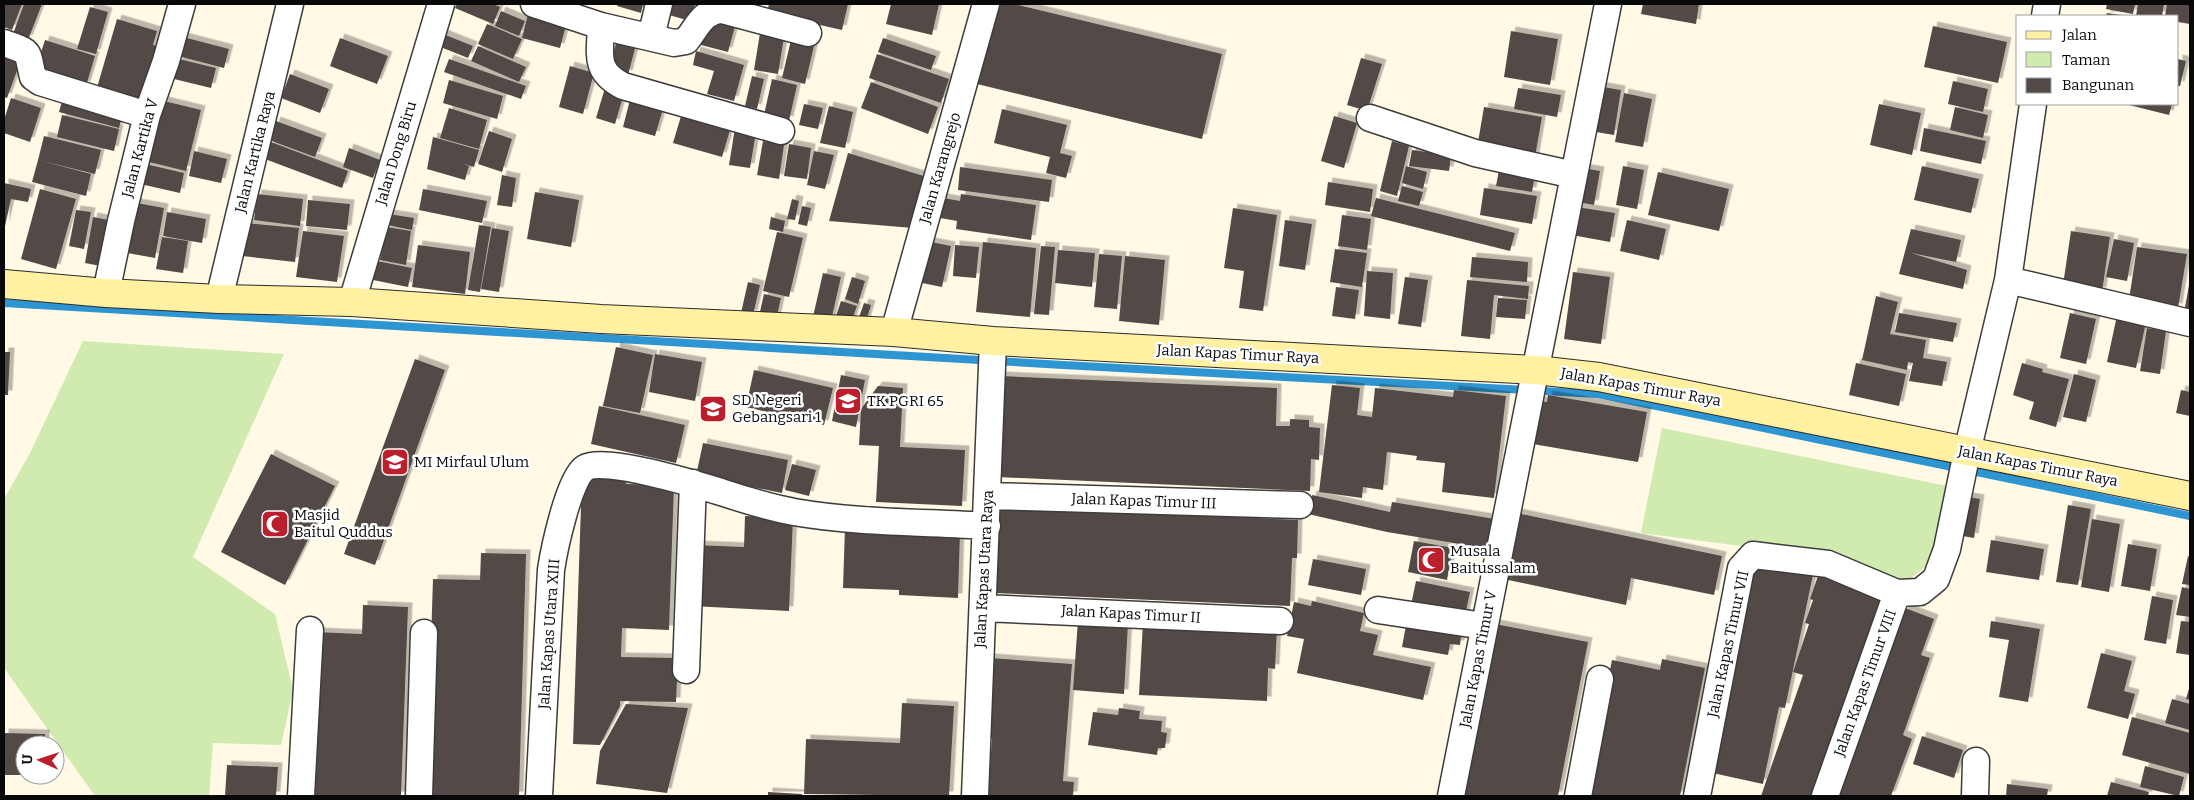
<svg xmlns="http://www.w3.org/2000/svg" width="2194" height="800" font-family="Bitter,serif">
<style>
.green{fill:#d0eaaf}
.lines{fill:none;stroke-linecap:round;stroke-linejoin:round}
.stream{stroke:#2d96d2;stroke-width:8}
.building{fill:#524a46;filter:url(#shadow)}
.street-casing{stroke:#3c3c3c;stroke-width:29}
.secondary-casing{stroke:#2b2b2b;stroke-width:30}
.street{stroke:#fff;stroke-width:26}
.secondary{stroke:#fff1a1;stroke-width:28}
.labels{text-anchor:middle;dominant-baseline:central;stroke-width:5;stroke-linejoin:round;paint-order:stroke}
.street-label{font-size:15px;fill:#090909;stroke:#fff}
.poi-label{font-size:15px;fill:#090909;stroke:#fff;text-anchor:start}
</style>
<defs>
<filter id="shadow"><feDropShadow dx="4.5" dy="-4.5" stdDeviation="0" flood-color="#0004"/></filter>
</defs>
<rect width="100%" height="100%" fill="#fff9e6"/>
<path class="green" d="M83,341L284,354L193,557L275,614L293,690L281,745L213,743L209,796H95L4,668V499L29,455Z
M1662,428L1947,486L1930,563L1901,586L1834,558L1641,533Z"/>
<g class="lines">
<path class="stream" d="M4,303L1063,365L1598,394L2190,516"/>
</g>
<path class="building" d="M4,4H22L12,30L4,27Z
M24,4H42L28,40L13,34Z
M457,4H493L500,7L493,24L455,8Z
M618,4H643L641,13L617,6Z
M672,4H695L690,21L669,15Z
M769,4H848L842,30L767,13Z
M891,4H939L932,35L886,24Z
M988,4H1014L1222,54L1202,139L969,82Z
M1643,4H1699L1696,24L1641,14Z
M2107,4H2135L2133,14L2106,9Z
M2138,4H2164L2162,16H2136Z
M2167,4H2190V24L2178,22V16H2165Z
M90,7L108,12L96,54L77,49Z
M501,11L525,21L519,36L495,26Z
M2107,13L2122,15V16H2106Z
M528,14L566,25L560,48L522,38Z
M117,19L157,31L153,45L163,48L146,106L96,91Z
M708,19L735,26L728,52L701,45Z
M487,24L522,39L513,59L478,44Z
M1933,26L2007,42L1998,83L1924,67Z
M1511,31L1558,39L1550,85L1504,77Z
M619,32L638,37L628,75L609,69Z
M760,33L784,37L778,74L754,70Z
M443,34L473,46L468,58L438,46Z
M183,37L229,49L224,68L178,56Z
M340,38L388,56L377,84L330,66Z
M883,38L936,56L931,70L878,52Z
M45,40L95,56L86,86L35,71Z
M791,40L814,46L805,84L782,78Z
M478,46L526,67L519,82L471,61Z
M4,50L22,57L7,98L4,97Z
M696,51L744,65L734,101L707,94L714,71L693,65Z
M877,54L949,79L941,103L869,78Z
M1361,58L1382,64L1367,111L1347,105Z
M179,59L216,68L211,88L174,79Z
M449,59L526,86L521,99L444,72Z
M2178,59L2186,61L2180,86H2178Z
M570,66L594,73L583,114L559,107Z
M290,74L329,89L320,113L281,98Z
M752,76L764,79L757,109L745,106Z
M772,79L797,85L789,121L764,115Z
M449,80L503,96L497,119L443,103Z
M1953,81L1988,89L1983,112L1948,104Z
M871,82L938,107L928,134L861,108Z
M1597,86L1621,90L1614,135L1590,131Z
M605,88L624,93L615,124L596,118Z
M1518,88L1561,95L1557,117L1514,109Z
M632,92L665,102L655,136L623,127Z
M1624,93L1652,99L1643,147L1615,142Z
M64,94L124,109L119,128L59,112Z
M11,98L41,108L30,142L4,133V120Z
M164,101L201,110L186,171L149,162Z
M804,104L823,108L818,129L799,125Z
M1879,104L1921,113L1912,155L1870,145Z
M2125,104H2172L2169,115Z
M684,106L733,120L722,157L673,143Z
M829,106L853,112L845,148L820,143Z
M1484,107L1542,117L1535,157L1477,148Z
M1955,107L1988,115L1983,138L1950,130Z
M449,108L487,120L479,149L440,138Z
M1002,109L1067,125L1060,153L1072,156L1066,178L1046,173L1050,157L994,143Z
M62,115L119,129L114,151L57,137Z
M1334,116L1357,123L1344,168L1321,161Z
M276,121L322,138L315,157L269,140Z
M735,128L756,132L750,168L729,165Z
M1924,128L1986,141L1981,164L1920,151Z
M489,131L512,139L502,172L478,164Z
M44,136L101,150L95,174L38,160Z
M433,137L479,150L474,167L461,163L469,166L465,180L427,169Z
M763,141L784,145L779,179L757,175Z
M1392,141L1409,146L1397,196L1380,191Z
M271,142L348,171L342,188L265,159Z
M789,144L811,148L807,179L784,176Z
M349,148L380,160L373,178L343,167Z
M1412,150L1451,155L1449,171L1409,166Z
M194,151L227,159L221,183L189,176Z
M814,151L834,155L825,189L807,185Z
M848,153L927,177L913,228L829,221Z
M38,160L91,174L86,196L32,182Z
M141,163L184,173L180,193L136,183Z
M1406,166L1427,172L1423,189L1402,183Z
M1623,166L1644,170L1637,209L1616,205Z
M1922,166L1979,179L1971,213L1914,200Z
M960,167L1052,180L1049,202L958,190Z
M1583,168L1600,171L1594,205L1577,202Z
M1499,170L1535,175L1532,192L1496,186Z
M1658,172L1729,189L1719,231L1648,215Z
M502,175L516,178L512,207L497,205Z
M1328,182L1373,189L1370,212L1325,205Z
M4,183L31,189L28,202L11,199L5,226Z
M1402,186L1423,192L1419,206L1398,201Z
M1484,188L1537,196L1532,224L1480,215Z
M40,189L76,199L56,269L21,259Z
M423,189L487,201L482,223L419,210Z
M535,192L579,200L571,247L527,239Z
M257,194L303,199L300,226L254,220Z
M961,194L1036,205L1031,240L956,229L957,221L935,217L938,197L960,201Z
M1376,198L1515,233L1510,251L1371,216Z
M792,199L799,201L795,220L787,219Z
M308,200L350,204L347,230L306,226Z
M131,202L164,208L155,258L122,252Z
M802,206L811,208L807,226L798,224Z
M1577,207L1615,213L1610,242L1572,235Z
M1233,208L1277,215L1263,311L1239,308L1244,271L1224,268Z
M76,210L91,212L84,249L69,246Z
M167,212L206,219L202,243L163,236Z
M389,214L414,218L412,230L387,225Z
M1342,215L1371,219L1367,250L1338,246Z
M93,217L114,221L106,267L85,263Z
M771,217L785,221L783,232L769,229Z
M1285,220L1312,224L1305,270L1279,266Z
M1627,220L1666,229L1659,260L1620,251Z
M245,223L299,228L295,262L242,256Z
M479,225L491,227L480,292L468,290Z
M387,227L411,231L406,265L380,260Z
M492,228L509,231L499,292L481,289Z
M1911,229L1961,240L1956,262L1911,253L1967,270L1963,289L1899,274Z
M303,231L344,236L337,282L296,277Z
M2071,231L2110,237L2102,292L2063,285Z
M777,232L803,238L789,297L763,291Z
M162,237L188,241L183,273L156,269Z
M2114,239L2134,243L2127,281L2106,277Z
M926,241L951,246L942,287L917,282Z
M983,242L1036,248L1030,317L976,312Z
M418,245L470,252L465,294L412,287Z
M955,245L979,247L976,278L953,276Z
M1041,246L1055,247L1049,315L1034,314Z
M2137,247L2187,254L2178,308L2129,300Z
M1335,249L1367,253L1362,287L1330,282Z
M1058,250L1095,253L1092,287L1055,283Z
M1099,254L1122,256L1117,309L1094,307Z
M1125,256L1165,260L1159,325L1119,321Z
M1472,257L1528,262L1527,282L1470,277Z
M377,261L412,268L408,287L373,280Z
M1367,271L1393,273L1390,319L1364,316Z
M1573,272L1610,277L1601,344L1564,339Z
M823,273L841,277L830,325L812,321Z
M852,277L865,281L858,304L845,299Z
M1405,277L1428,280L1421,327L1398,324Z
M1467,280L1529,286L1528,299L1494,295L1490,339L1461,336Z
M748,282L760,285L753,315L741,313Z
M2189,285H2190V315L2184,313Z
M1336,287L1359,290L1355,319L1332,316Z
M764,294L781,298L776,320L759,316Z
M1876,296L1898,302L1890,334L1926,340L1923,358L1947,362L1942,386L1909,381L1913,363L1908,362L1907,370L1862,360Z
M1498,298L1527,300L1525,319L1496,317Z
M841,301L857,306L849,328L834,322Z
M864,303L871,305L864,328L856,326Z
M2118,311L2147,318L2136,368L2107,362Z
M1899,313L1957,323L1953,342L1895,332Z
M2070,313L2096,319L2086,364L2060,358Z
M2147,328L2166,331L2160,374L2140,371Z
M616,347L653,355L640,413L603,406Z
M4,352H10L8,395H4Z
M655,354L702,362L695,401L649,392Z
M415,359L445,370L375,565L344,554Z
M1856,363L1906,374L1899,406L1849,395Z
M2022,363L2043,369L2042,372L2069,379L2056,427L2029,419L2034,402L2013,395Z
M754,370L833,388L824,425L746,407Z
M2074,374L2096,380L2086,422L2063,417Z
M841,375L865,380L856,427L832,421Z
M1001,376L1277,388L1276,426H1290V419L1309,420V427L1320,428L1319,460L1311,459L1310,491L997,477Z
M1332,385L1360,388L1357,415L1372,417L1375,388L1453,397L1454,390L1506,396L1494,498L1442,492L1445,463L1416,460L1417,456L1387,452L1383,490L1363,487L1362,498L1319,492Z
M878,386L903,388L900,447L965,450L962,506L876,502L879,446L859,445L861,409Z
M2181,390L2190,392V416L2176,413Z
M1548,395L1647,412L1638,462L1527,443L1534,400L1547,402Z
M599,406L685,425L676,463L591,444Z
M703,443L788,460L782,493L696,476Z
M271,454L335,486L285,585L221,552Z
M792,464L816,470L809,496L785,490Z
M582,476L626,477V484L674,485L669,630L622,628L621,657L678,658L676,702L620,701V706L600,745L573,744Z
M1312,495L1390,512L1392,502L1495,519L1490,549L1387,532L1308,514Z
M1963,496L1980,499L1974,538L1957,535Z
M2068,505L2091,509L2078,585L2056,582Z
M998,506L1298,520L1297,558H1292L1290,606L994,593Z
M1512,512L1722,556L1714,595L1631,578L1626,605L1499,578Z
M745,516L793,518L789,611L692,606L695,545L744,547Z
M2092,519L2120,524L2109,592L2081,587Z
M845,527L960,533L958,598L899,595V590L843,588Z
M1991,540L2044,549L2039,580L1986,572Z
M1414,541L1453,548L1447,580L1408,572Z
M2128,544L2157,549L2150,591L2121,586Z
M481,553L526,554L519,796H426L433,579L480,580Z
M2188,556L2190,557V585L2182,584Z
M1754,558L1814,570L1785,708L1779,707L1763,784L1708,772Z
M1313,559L1366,569L1361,595L1308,585Z
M1820,570L1885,593L1814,796H1761L1803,675L1793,672L1809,624L1805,623L1813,600L1810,599Z
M1416,581L1470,592L1464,621L1410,610Z
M2182,587L2190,589V617L2176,615Z
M2152,596L2173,600L2166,644L2144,640Z
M1312,601L1364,613L1360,631L1378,635L1373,655L1431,667L1423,700L1297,673L1304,639L1287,636L1294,602L1311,606Z
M363,605L408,607L401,796H309L315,632L362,634Z
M1905,608L1934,619L1921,655L1930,658L1903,735L1912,739L1891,796H1837Z
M1078,620L1128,624L1124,694L1073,690Z
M1407,620L1462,629L1460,645L1450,644L1448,655L1402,647Z
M1991,621L2040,629L2028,702L1999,697L2009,640L1989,637Z
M2181,621L2190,622V655L2176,653Z
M1143,622L1277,628L1275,669L1268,668L1267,701L1139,695Z
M1495,624L1588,642L1558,796H1461Z
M2101,653L2132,661L2124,691L2135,694L2128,719L2087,708Z
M990,658L1072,664L1063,781L1074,782L1073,796H988L992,738L988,737Z
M1662,659L1705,668L1680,796H1585L1612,660L1660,670Z
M2190,685V700L2186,699Z
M2172,699L2190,704V730L2165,723Z
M902,703L954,706L949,796L804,794L806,739L900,743Z
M626,704L688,708L667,793L596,784L600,751Z
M1119,708L1140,711L1139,719L1162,721L1161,732L1167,733L1165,748H1158L1157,755L1088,745L1093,712L1118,715Z
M2132,717L2190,733V774L2122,755Z
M4,733L45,734V745H25V775H4Z
M1922,736L1963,750L1954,778L1913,764Z
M227,765L278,767L276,796H225Z
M2145,766L2184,777L2179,796L2140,787Z
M2111,782L2149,792L2148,796H2107Z
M2007,784L2048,789L2047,796H2006Z
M768,792L802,794V796H768Z"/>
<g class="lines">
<g class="street-casing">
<path id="street" d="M534,4L601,26L674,43L686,41C697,28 702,11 722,10L808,33
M2045,16L2047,4
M601,26C600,55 594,71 623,86L781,131
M651,37L659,4
M4,43C33,53 26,50 33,77L40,82L147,115
M1370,118L1475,153L1574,175
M2008,280L2190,323
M106,293L121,221L147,115L166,61L182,4
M219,299L290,4
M352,302L441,4
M894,332L986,4
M988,496L1300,505
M983,608L1280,621
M1378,610L1484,626
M686,670L693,483
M301,796L310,630
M419,796L424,633
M539,796L551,570C554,550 569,478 585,468C604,456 698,485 721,492C745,500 769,507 794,512C857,523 923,522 987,526
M975,796L993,341
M1451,796L1608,4
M1578,796L1600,679
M1697,796L1741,568L1753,555L1828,564L1897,593
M1825,796L1897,593L1920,592L1936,579L1947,549L1967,452L2008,280L2033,104
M1975,796L1976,761"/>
</g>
<g class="secondary-casing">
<path id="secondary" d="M4,284L106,293L219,299L352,302L601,319L894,332L993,341L1536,370L1599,377L2190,496"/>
</g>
<use href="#street" class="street"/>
<use href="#secondary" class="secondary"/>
</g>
<defs>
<g id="school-square" transform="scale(1.4375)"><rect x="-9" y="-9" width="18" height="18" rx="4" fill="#bd1e2b" stroke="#fff"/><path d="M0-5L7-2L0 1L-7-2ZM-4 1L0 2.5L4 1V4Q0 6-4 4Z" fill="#fff"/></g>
<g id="mosque-square" transform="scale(1.4375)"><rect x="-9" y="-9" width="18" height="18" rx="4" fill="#bd1e2b" stroke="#fff"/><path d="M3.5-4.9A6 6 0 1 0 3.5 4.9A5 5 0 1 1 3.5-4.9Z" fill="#fff"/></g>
</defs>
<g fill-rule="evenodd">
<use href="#school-square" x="848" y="401"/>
<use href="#school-square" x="713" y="409"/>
<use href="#school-square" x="395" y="462"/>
<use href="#mosque-square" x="275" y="524"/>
<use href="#mosque-square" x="1431" y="560"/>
</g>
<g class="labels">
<g class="street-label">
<text transform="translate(140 148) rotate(-75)">Jalan Kartika V</text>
<text transform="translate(255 152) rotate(-76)">Jalan Kartika Raya</text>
<text transform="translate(396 153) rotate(-73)">Jalan Dong Biru</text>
<text transform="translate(940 168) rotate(-74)">Jalan Karangrejo</text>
<text transform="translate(1238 354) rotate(3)">Jalan Kapas Timur Raya</text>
<text transform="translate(1641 387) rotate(10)">Jalan Kapas Timur Raya</text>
<text transform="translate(2038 466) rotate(11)">Jalan Kapas Timur Raya</text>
<text transform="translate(1144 501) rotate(2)">Jalan Kapas Timur III</text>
<text transform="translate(984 569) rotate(-87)">Jalan Kapas Utara Raya</text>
<text transform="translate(1131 614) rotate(3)">Jalan Kapas Timur II</text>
<text transform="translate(549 634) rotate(-86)">Jalan Kapas Utara XIII</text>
<text transform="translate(1728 644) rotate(-78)">Jalan Kapas Timur VII</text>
<text transform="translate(1478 659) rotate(-79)">Jalan Kapas Timur V</text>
<text transform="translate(1865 683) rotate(-70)">Jalan Kapas Timur VIII</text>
</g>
<g class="poi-label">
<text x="732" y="400">SD Negeri<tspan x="732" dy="17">Gebangsari 1</tspan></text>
<text x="867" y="401">TK PGRI 65</text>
<text x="414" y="462">MI Mirfaul Ulum</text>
<text x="294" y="515">Masjid<tspan x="294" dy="17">Baitul Quddus</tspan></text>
<text x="1450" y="551">Musala<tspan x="1450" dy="17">Baitussalam</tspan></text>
</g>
</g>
<rect width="2194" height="800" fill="none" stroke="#090909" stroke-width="10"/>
<rect x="2016" y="15" width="162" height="90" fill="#ffffff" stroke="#9d9d9d"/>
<rect x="2026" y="31" width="25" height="8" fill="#fff1a1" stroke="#9d9d9d"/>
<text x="2062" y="40" font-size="15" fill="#090909">Jalan</text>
<rect x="2026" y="52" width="25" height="15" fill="#d0eaaf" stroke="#9d9d9d"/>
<text x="2062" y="65" font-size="15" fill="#090909">Taman</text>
<rect x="2026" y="78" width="25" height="15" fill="#524a46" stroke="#9d9d9d"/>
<text x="2062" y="90" font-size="15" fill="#090909">Bangunan</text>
<g transform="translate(40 760) rotate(273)"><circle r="24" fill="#ffffff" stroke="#9d9d9d"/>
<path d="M0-4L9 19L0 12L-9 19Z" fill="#bd1e2b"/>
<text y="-8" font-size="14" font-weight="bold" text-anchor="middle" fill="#090909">U</text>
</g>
</svg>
